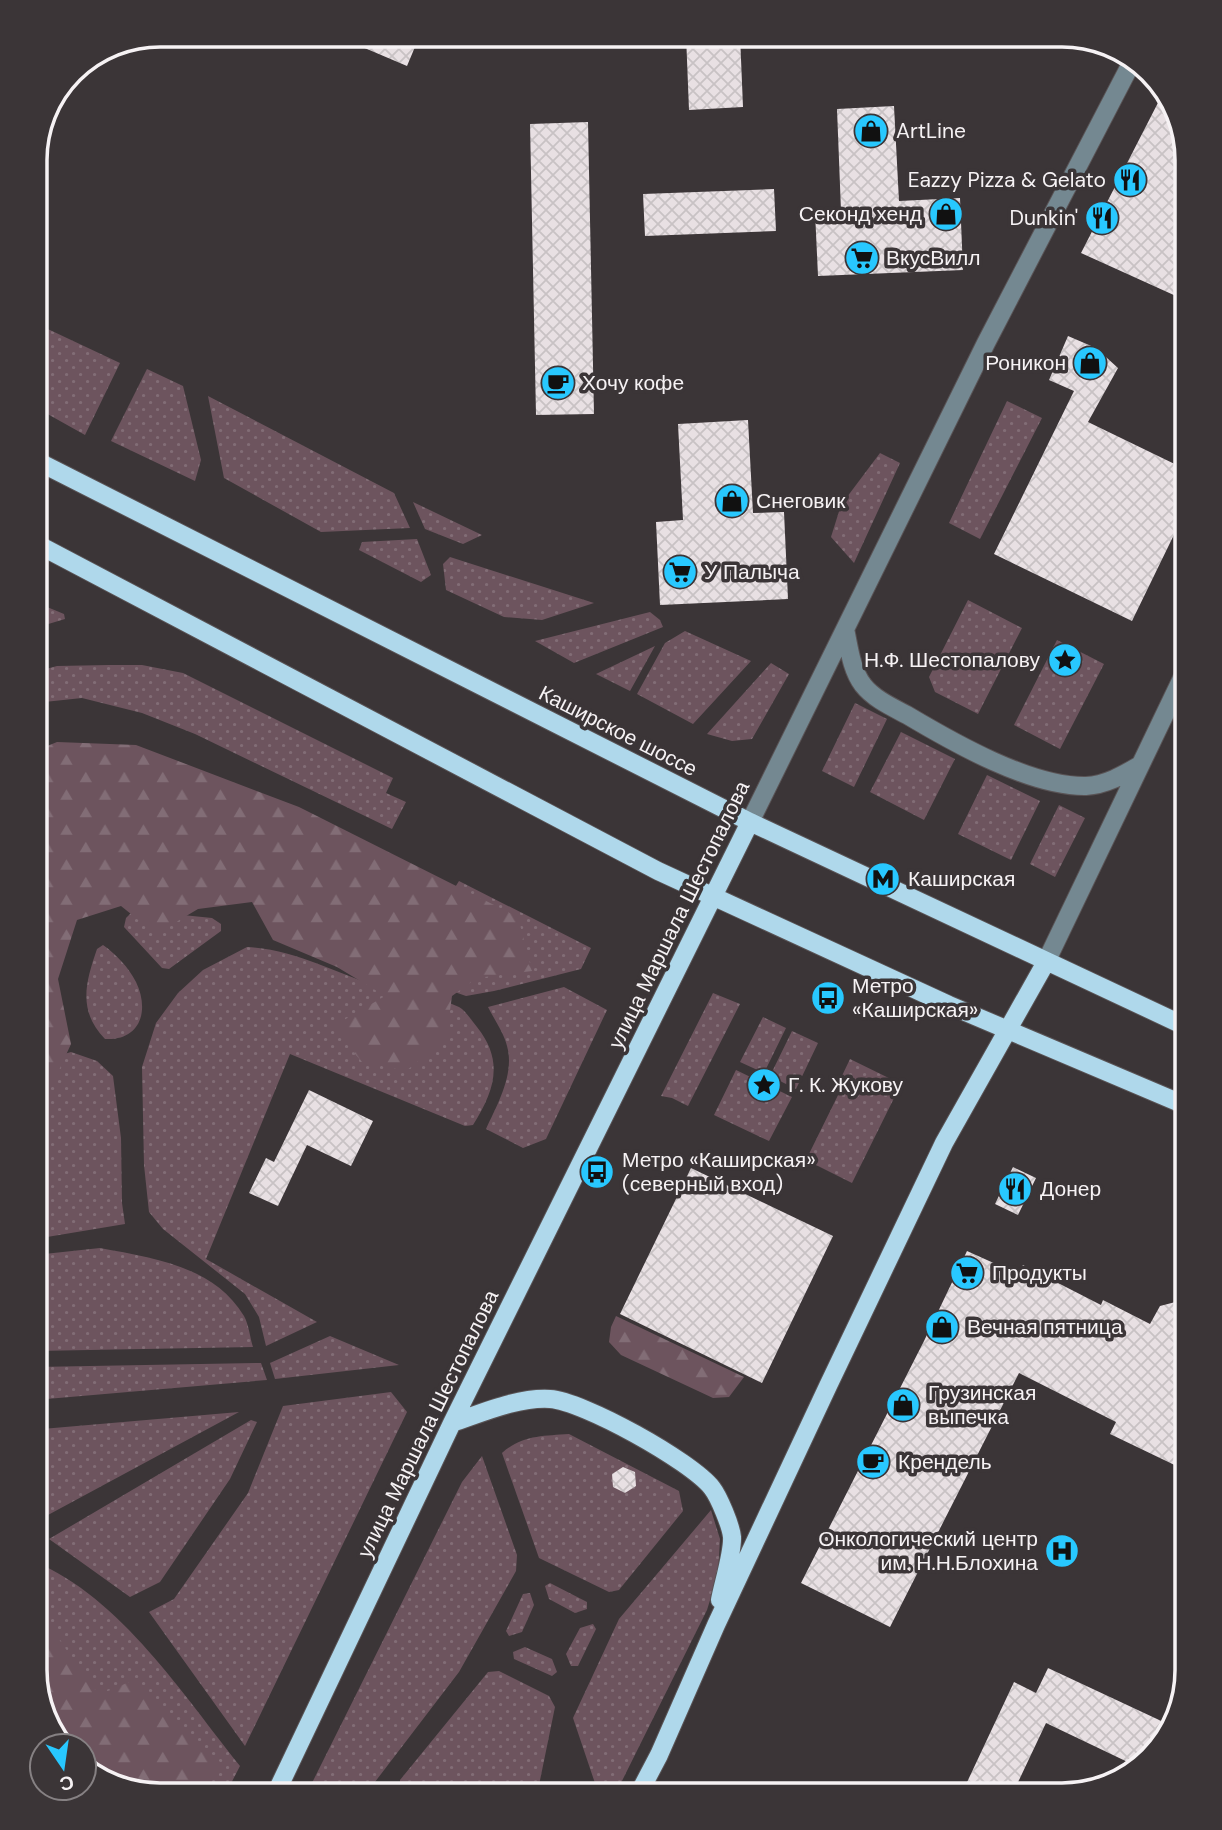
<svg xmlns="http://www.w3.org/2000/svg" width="1222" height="1830" font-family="'DM Sans',sans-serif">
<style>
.green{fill:url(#green-dots)}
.forest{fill:url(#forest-firs)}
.building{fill:url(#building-cross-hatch)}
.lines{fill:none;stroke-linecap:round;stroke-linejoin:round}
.minor-casing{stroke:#595355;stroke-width:20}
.major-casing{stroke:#595355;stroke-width:20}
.minor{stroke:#748891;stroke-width:18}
.major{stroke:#afd8eb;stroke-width:18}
.labels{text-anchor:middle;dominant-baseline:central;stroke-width:7;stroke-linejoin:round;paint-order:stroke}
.poi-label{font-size:21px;fill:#f6f2f4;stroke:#3b3537;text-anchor:start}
.street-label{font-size:21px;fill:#f6f2f4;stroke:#3b3537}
.rim{fill:none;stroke:#f6f2f4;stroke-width:3.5}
</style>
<defs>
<pattern id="green-dots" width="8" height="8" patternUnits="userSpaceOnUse" patternTransform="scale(1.75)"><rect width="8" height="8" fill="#6d545e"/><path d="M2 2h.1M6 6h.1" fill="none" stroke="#826d76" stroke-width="1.8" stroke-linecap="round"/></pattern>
<pattern id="forest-firs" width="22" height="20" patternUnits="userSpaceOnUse" patternTransform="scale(1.75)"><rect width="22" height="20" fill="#6d545e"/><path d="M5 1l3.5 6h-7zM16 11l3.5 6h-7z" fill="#826d76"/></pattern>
<pattern id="building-cross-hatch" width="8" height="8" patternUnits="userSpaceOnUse" patternTransform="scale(1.75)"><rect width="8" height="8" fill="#e8e0e3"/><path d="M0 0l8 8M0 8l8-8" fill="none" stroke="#c8c2c4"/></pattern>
</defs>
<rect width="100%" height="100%" fill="#3b3537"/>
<path class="green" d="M35,323L120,363L85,435L35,407Z
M147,369L183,386L201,460L195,481L111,441Z
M208,396L394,493L410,528L321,532L224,478Z
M1007,401L1042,418L980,539L949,523Z
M880,453L900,463L854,563L831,537L841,505Z
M413,502L482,535L463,544L425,529Z
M417,539L431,575L421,582L359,550L362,542Z
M450,557L594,603L542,620L504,617L446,590L443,564Z
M968,600L1022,628L978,714L935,692L929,677Z
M35,602L64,614L65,619L35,628Z
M650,612L660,620L663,627L574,663L535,641Z
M685,631L751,661L693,724L637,694L665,643Z
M1057,640L1104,664L1060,749L1014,725Z
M655,646L630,691L596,674Z
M771,663L789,674L752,739L732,741L707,734Z
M109,665H142L183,673L393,778L386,793L406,802L392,829L195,734L142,713L82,698L35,703V672L57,666Z
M855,703L887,719L854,787L822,771Z
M901,732L955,759L924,820L870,792Z
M987,775L1040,801L1011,860L958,834Z
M1059,805L1085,818L1055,877L1030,864Z
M459,881L591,948L581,969L494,991L466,996L446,989L396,981Z
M134,910L212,918L221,924V931L169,969L162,968L124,927L126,918Z
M103,945C117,955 128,967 136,982C150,1011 140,1041 105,1039C78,1011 85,984 97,949Z
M247,947C295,949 335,973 380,987C406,994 434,995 459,1007C466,1011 471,1020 477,1027C504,1061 495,1090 473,1125L465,1126L290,1054L206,1259L317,1322L266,1346L259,1317L245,1294L163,1229L149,1212L144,1165L142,1067L156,1023L178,993L203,970Z
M564,987L607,1010L546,1139L523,1148L486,1129C497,1105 515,1074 507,1046C504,1033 494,1019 488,1007Z
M713,993L740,1004L688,1106L672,1098L661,1096Z
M763,1017L786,1028L764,1073L740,1062Z
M792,1031L818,1043L796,1089L770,1076Z
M71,1052L97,1061L113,1076L121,1138L122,1203L125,1224L35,1239V1071L54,1057Z
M850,1059L901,1084L852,1183L806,1160L844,1083L840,1080Z
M736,1070L792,1097L769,1141L714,1115Z
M100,1248C153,1258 214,1266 244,1316C249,1325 250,1338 253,1347L35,1351V1255Z
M330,1336L399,1365L275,1379L270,1363Z
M261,1363L267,1380L35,1400V1367Z
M391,1392L407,1412L245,1746L149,1612L174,1599L248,1493L283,1406Z
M239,1412L35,1522V1492H39L42,1429Z
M251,1420L257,1422L230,1479L160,1582L130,1597L49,1539Z
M569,1434L679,1491L683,1511L619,1590L609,1592L539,1558L502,1453C522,1435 543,1436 569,1434Z
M482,1456L517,1555L516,1571L459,1672L365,1795H306L462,1482Z
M711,1510L720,1539L718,1574L707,1610L615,1795H599L573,1718L619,1619Z
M35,1562C120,1597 184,1696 240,1766L225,1795C178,1795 120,1801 84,1765V1746H65L52,1732L35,1670Z
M550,1583L587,1602V1609L575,1613L549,1599L545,1586Z
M530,1593L534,1605L522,1632L509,1636L506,1631L523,1594Z
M593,1624L596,1629L578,1666H571L566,1654L580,1628Z
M525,1647L552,1659L557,1672L552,1676L514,1659L513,1652Z
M499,1671L549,1696L555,1707L537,1795L400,1794V1780L488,1672Z"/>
<path class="forest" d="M57,742L136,745L299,807L518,917L532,971L477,978L452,996L446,1039L406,1071L362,1062L332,1027L385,996L337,967L273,940L252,902L198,909L156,934L121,906L77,920L58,979L71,1044L55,1079H35V751Z
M616,1316L744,1377L729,1397L713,1398L621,1355L609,1342L611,1327Z
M35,1605L94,1689L108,1691L134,1680L222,1764L201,1795H152L97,1778L84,1765V1746H65L52,1732L35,1670Z"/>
<path class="building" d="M334,35H420L407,66Z
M686,35H740L743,107L689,110Z
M1164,91L1170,98L1187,160V301L1081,253Z
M894,106L899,201L960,198L963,270L818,276L815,212L841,211L837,109Z
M588,122L594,414L536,415L530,124Z
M774,189L776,231L645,236L643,194Z
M1068,336L1096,348L1118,368L1088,422L1187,470V508L1132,621L994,554L1074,391L1049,380Z
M748,420L753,513L784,512L788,599L660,605L656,522L683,520L678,424Z
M309,1090L373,1121L351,1166L307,1145L278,1206L249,1193L266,1158L274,1162Z
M1013,1167L1036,1178L1018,1215L995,1204Z
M691,1168L833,1236L762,1383L620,1314Z
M967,1251L1018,1274L1023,1265L1101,1305L1103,1300L1150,1324L1160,1306L1187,1299V1471L1110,1434L1116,1422L1019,1373L890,1627L801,1583L924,1341Z
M623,1467L635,1472L636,1486L625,1493L613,1487L612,1474Z
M1048,1668L1172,1726L1170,1733L1136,1766L1046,1723L1012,1795H961L1014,1682L1036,1693Z"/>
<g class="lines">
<g class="minor-casing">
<path id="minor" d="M845,629C849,647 851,669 863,685C874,699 892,707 907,715C954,743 1031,787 1086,786C1106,785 1123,775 1140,765
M750,822L986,343L1133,60
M1046,962L1187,668"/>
</g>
<g class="major-casing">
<path id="major" d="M35,460L750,822L1187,1027
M35,543L658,871L949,1005L1187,1106
M452,1423C482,1413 518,1397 550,1399C583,1401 691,1461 712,1488C719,1497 731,1526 732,1537C733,1552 723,1584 720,1600
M275,1795L452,1423L750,822
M638,1795L659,1755L716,1625L828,1386L944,1143L1046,962"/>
</g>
<use href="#minor" class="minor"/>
<use href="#major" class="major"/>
</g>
<defs>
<g id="shop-disc" transform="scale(1.75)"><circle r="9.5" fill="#28c8ff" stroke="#3b3537"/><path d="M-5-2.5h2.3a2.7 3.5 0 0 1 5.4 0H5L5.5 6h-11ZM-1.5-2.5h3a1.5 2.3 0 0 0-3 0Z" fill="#111"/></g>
<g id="restaurant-disc" transform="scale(1.75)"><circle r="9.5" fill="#28c8ff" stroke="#3b3537"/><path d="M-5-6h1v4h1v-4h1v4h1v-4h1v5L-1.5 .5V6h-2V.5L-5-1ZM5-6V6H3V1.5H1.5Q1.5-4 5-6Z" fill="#111"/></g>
<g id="supermarket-disc" transform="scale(1.75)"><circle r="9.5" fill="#28c8ff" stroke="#3b3537"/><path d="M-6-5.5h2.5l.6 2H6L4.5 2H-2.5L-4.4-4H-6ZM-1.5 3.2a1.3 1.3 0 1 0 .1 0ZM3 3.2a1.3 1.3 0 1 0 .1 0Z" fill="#111"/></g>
<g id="cafe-disc" transform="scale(1.75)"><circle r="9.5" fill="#28c8ff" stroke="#3b3537"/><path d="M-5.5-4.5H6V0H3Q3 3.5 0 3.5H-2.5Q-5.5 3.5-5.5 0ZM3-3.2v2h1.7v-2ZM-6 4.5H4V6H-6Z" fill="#111"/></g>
<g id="sight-disc" transform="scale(1.75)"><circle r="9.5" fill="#28c8ff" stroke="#3b3537"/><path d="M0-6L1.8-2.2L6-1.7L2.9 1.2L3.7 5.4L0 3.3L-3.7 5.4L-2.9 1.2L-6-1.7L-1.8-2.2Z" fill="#111"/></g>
<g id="metro-disc" transform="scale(1.75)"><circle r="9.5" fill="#28c8ff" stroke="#3b3537"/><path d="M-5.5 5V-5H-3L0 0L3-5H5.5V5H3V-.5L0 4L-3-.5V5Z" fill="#111"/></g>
<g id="bus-disc" transform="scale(1.75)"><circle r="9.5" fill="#28c8ff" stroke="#3b3537"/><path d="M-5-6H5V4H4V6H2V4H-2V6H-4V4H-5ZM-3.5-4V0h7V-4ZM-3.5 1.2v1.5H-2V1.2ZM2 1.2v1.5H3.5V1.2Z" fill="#111"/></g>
<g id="hospital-disc" transform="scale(1.75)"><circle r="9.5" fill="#28c8ff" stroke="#3b3537"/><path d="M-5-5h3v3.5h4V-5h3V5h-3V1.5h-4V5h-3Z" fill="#111"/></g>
</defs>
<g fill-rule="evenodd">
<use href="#shop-disc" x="871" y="131"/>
<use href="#restaurant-disc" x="1130" y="180"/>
<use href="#shop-disc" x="946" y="214"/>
<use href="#restaurant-disc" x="1102" y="218"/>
<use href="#supermarket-disc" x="862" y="258"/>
<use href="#shop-disc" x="1090" y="363"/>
<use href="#cafe-disc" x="558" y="383"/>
<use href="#shop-disc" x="732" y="501"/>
<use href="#supermarket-disc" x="680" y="572"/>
<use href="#sight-disc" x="1065" y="660"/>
<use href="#metro-disc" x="883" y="879"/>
<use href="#bus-disc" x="828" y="998"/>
<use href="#sight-disc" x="764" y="1085"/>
<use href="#bus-disc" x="597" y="1172"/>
<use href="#restaurant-disc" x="1015" y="1189"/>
<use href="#supermarket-disc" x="967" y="1273"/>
<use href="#shop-disc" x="942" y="1327"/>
<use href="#shop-disc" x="903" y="1405"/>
<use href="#cafe-disc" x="873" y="1462"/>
<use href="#hospital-disc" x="1062" y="1551"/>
</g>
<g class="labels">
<g class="poi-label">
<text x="896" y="131">ArtLine</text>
<text x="1106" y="180" text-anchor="end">Eazzy Pizza &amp; Gelato</text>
<text x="922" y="214" text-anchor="end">Секонд хенд</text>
<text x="1078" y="218" text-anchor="end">Dunkin'</text>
<text x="886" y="258">ВкусВилл</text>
<text x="1066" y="363" text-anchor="end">Роникон</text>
<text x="582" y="383">Хочу кофе</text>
<text x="756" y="501">Снеговик</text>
<text x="704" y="572">У Палыча</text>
<text x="1040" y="660" text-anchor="end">Н.Ф. Шестопалову</text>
<text x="908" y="879">Каширская</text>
<text x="852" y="986">Метро<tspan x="852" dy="24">«Каширская»</tspan></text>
<text x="788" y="1085">Г. К. Жукову</text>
<text x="622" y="1160">Метро «Каширская»<tspan x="622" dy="24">(северный вход)</tspan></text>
<text x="1040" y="1189">Донер</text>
<text x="992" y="1273">Продукты</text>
<text x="967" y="1327">Вечная пятница</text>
<text x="928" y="1393">Грузинская<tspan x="928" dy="24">выпечка</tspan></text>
<text x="898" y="1462">Крендель</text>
<text x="1038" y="1539" text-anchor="end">Онкологический центр<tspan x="1038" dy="24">им. Н.Н.Блохина</tspan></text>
</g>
<g class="street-label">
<text transform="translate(618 731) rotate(27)">Каширское шоссе</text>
<text transform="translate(679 915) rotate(-64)">улица Маршала Шестопалова</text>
<text transform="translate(428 1424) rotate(-64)">улица Маршала Шестопалова</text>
</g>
</g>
<path d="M0 0H1222V1830H0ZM160 47H1062A113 113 0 0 1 1175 160V1670A113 113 0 0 1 1062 1783H160A113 113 0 0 1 47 1670V160A113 113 0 0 1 160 47Z" fill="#3b3537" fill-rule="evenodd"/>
<path class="rim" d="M160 47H1062A113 113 0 0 1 1175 160V1670A113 113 0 0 1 1062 1783H160A113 113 0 0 1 47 1670V160A113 113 0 0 1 160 47Z"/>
<g transform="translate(63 1767) rotate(167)"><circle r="33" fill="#3b3537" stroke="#868183" stroke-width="2"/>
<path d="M0-5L12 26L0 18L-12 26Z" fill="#28c8ff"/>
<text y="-10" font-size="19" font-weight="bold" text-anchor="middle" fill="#f6f2f4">С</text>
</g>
</svg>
